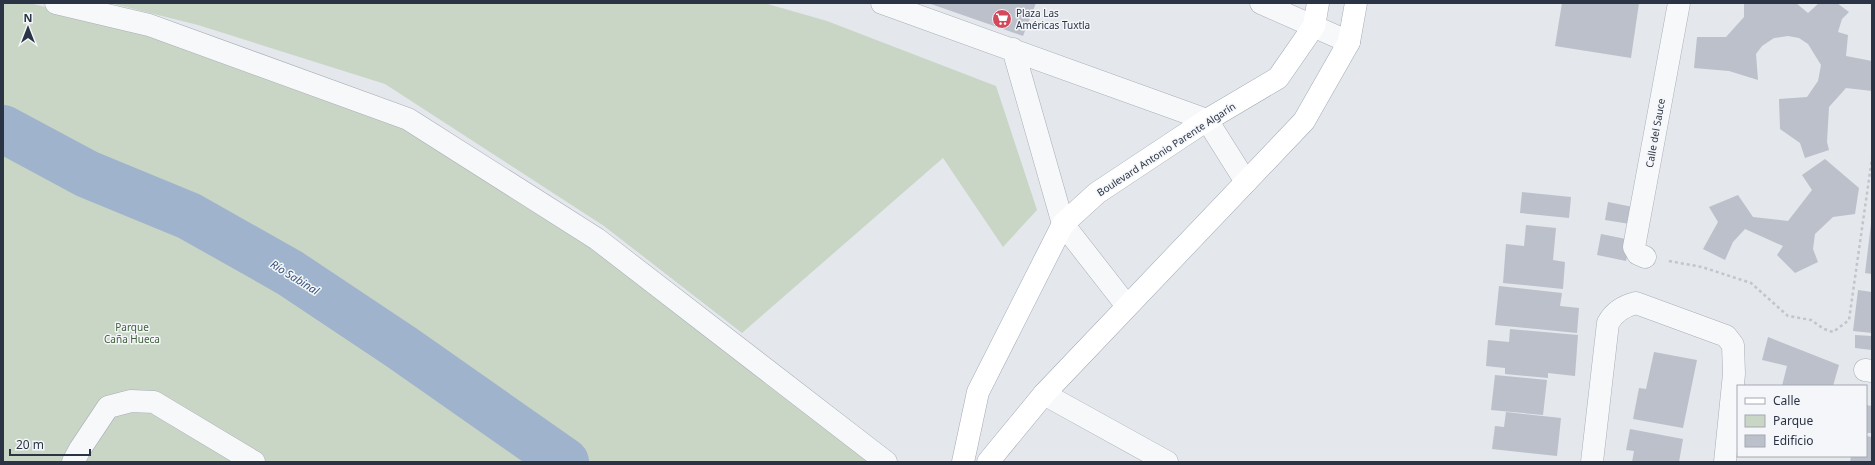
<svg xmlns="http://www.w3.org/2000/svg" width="1875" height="465" font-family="'Noto Sans',sans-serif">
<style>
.green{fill:#c9d6c5}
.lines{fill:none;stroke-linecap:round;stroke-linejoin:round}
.river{stroke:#9fb4cc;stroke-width:48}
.building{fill:#bbc0ca}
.minor-casing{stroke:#a9aeb7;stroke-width:23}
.major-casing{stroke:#a3abb8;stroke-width:23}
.path{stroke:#c2c5cb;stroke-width:2.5;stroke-dasharray:3 3;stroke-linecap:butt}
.minor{stroke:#f7f8fa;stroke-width:22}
.major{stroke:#fff;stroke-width:22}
.labels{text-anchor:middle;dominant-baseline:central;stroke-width:3;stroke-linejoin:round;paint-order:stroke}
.poi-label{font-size:10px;fill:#2b3445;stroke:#f4f6f9;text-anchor:start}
.street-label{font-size:10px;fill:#2b3445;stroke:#f4f6f9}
.park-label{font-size:10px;fill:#3f6138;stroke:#f4f6f9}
.water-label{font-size:11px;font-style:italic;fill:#34527a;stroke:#f4f6f9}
</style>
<rect width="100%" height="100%" fill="#e4e7ec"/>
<path class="green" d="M3,3H29L146,31L400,122L589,242L872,462H565L534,439V462H3Z
M110,3H764L827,21L996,86L1037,210L1003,247L943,158L742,333L604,226L385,84L198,25Z"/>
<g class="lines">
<path class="river" d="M3,129L87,174L189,216L290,273L401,347L565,462"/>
</g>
<path class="building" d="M928,3H1036L1023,36Z
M1562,3H1639L1631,58L1555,46Z
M1744,3H1796L1808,13L1819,3H1837L1849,12L1842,19L1838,32L1848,35L1846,56L1872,61V91L1846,88L1829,107L1827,142L1829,150L1805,158L1800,143L1780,129L1779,99L1807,97L1818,81L1821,65L1808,44L1799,38L1788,36L1774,38L1762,46L1756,54L1758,80L1729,71L1694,68L1697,37H1726L1744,17Z
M1825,159L1859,188L1855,214L1833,217L1815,234L1813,249L1818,262L1795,273L1777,255L1783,246L1745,229L1733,242L1725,260L1703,249L1718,222L1709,207L1738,195L1753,217L1788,221L1812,190L1802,175Z
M1522,192L1571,197L1569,218L1520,213Z
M1608,202L1633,207L1630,224L1605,220Z
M1871,224L1872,225V274L1865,273Z
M1526,225L1556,228L1553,260L1565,262L1563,289L1503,283L1506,244L1524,246Z
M1601,234L1631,240L1626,261L1597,255Z
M1499,286L1562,293L1560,306L1579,308L1577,333L1495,325Z
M1858,290L1872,292V333L1853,331Z
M1510,329L1578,335L1575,376L1548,373V378L1505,374V368L1486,366L1488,340L1509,342Z
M1855,335L1872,336V350L1855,348Z
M1768,337L1839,365L1833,386H1782L1787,366L1762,360Z
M1654,352L1697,360L1683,428L1633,419L1639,388L1646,389Z
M1495,375L1547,380L1543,415L1491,410Z
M1866,405L1872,406V433H1866Z
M1506,412L1561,418L1557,456L1492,449L1495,426L1504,427Z
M1630,429L1683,439L1679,462H1632L1634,451L1626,450Z
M1866,436L1872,437V462H1850L1851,456H1866Z"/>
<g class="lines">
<g class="minor-casing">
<path id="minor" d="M56,3L149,25L408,119L597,239L886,462
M882,3L1207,120L1246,182
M1261,3L1349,42
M1013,49L1063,224L1127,306
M1645,257L1638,254L1634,247L1679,3
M1865,370L1872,371
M1044,394L1167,462
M73,462L80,449L108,407L131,401L154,402L254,462
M1592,462L1608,323C1614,312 1624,306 1636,303L1726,336L1733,345L1734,374L1725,462"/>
</g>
<g class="major-casing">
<path id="major" d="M963,462L978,392L1063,224L1097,193L1207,120L1278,78L1314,26L1318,3
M988,462L1044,394L1304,121L1349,42L1356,3"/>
</g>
<path class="path" d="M1669,261L1702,267L1751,283L1788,316L1811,320L1824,329L1833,332L1849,320L1872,158"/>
<use href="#minor" class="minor"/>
<use href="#major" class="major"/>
</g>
<defs>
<g id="supermarket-disc" transform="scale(1)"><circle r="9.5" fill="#d1495b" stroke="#f4f6f9"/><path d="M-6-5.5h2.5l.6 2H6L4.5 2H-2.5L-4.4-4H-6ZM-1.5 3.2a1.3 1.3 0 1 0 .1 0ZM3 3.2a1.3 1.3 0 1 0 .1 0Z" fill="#fff"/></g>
</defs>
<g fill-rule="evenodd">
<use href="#supermarket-disc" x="1002" y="19"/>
</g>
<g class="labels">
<g class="poi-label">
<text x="1016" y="13">Plaza Las<tspan x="1016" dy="12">Américas Tuxtla</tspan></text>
</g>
<g class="street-label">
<text transform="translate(1655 133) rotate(-80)">Calle del Sauce</text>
<text transform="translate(1166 149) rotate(-33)">Boulevard Antonio Parente Algarín</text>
</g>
<g class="park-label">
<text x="132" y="327">Parque<tspan x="132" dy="12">Caña Hueca</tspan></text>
</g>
<g class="water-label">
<text transform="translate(295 277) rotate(32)">Río Sabinal</text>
</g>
</g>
<rect width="1875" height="465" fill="none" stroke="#2b3445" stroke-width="8"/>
<rect x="1737" y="385" width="130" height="72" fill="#f4f6f9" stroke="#a4a8b1"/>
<rect x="1745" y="398" width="20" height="6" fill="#ffffff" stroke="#a4a8b1"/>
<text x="1773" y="405" font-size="12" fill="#2b3445">Calle</text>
<rect x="1745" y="415" width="20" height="12" fill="#c9d6c5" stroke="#a4a8b1"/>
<text x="1773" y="425" font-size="12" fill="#2b3445">Parque</text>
<rect x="1745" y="435" width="20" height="12" fill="#bbc0ca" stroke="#a4a8b1"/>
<text x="1773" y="445" font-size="12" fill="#2b3445">Edificio</text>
<g transform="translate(28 28)" stroke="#f4f6f9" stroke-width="3" paint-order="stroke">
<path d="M0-3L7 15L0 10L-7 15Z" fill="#2b3445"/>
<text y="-6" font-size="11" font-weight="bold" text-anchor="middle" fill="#2b3445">N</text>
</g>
<path d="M10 449v6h80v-6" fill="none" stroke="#2b3445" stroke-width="2"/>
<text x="16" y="449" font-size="12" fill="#2b3445" stroke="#f4f6f9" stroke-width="3" paint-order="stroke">20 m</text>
</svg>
